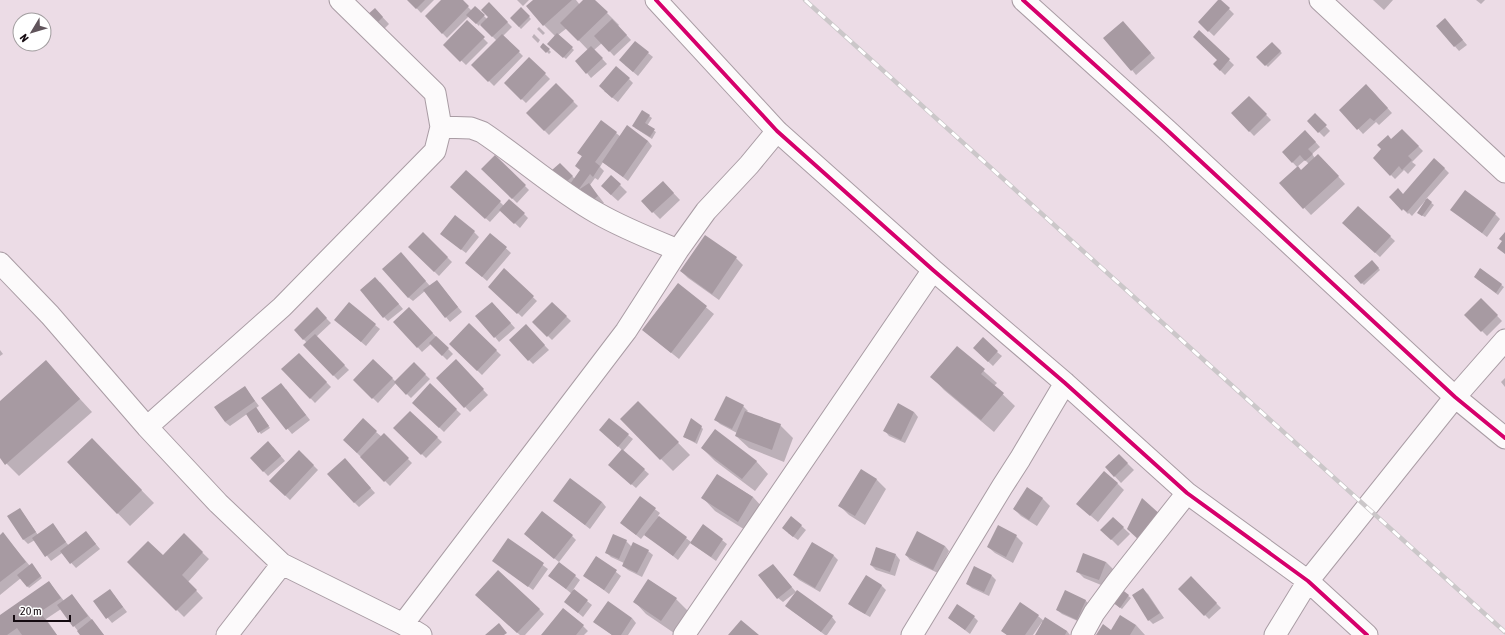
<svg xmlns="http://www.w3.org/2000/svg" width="1505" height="635" font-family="'Asap Condensed',sans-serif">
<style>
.shadow{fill:#0003}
.building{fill:#a79aa2}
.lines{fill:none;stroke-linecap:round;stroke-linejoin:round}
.street-casing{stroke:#a99ca4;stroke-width:23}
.street{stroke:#fcfafb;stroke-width:21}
.rail-casing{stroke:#cbc7c9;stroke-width:4.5}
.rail{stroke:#fff;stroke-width:3;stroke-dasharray:9;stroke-linecap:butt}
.cycleway-casing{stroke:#fff;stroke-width:6}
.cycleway{stroke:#d6006c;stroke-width:4}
</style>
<rect width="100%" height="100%" fill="#ecdce6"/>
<path class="shadow" d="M409,0H434L421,13Z
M442,0H461L472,11L475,7L487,19L489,17V4L512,27L503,36L523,56L494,86L473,65L497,41L480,24L479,26L469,16L447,38L426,16Z
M517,0H529L523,6Z
M534,0H576L580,5L584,0H594L619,25L618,26L631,40L614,56L602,43L594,50L607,64L591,78L587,73L588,50L567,28L558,35L574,50L566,59L549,44L555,36L544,25Z
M1220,0L1234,14L1214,36L1199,22Z
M1373,0H1393L1384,10Z
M1476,0H1485L1481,4Z
M521,8L531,19L521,29L511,18Z
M375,9L389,24L382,31L367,16Z
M467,22L488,43L466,65L445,45Z
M1449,24L1467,45L1459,51L1437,26Z
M539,27L545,33L543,35L537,29Z
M1127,27L1155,58L1136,75L1132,70Z
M1199,31L1234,65L1225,75L1214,64L1218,60Z
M534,34L540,40L538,43L532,37Z
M1272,43L1282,53L1268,67L1258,57Z
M543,44L551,52L549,54L541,46Z
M648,53L653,57L638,76L625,65Z
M529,58L550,79L526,103L505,83Z
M629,79L633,83L618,102L604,91Z
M556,85L578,106L549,135L527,113Z
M1371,90L1392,113L1379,125L1376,122L1363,134L1341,110Z
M1249,97L1271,120L1254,136L1232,113Z
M642,111L652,118L647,126L656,132L652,139L635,128Z
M1315,115L1330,131L1324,137L1308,121Z
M601,121L621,137L648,141L652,146L628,181L603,162L600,167L604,171L598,180L595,178L590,185L604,203L597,209L581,197L554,170L560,164L575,179L581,171L583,157L578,153Z
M1402,130L1423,151L1412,162L1416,165L1408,174L1404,170L1395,179L1374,158Z
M1310,136L1320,147L1312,154L1315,158L1325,162L1345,184L1311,215L1281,183L1301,171L1309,164L1305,160L1297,167L1283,152Z
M495,156L529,190L517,203L483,169Z
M1444,168L1449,173L1426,199L1434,205L1425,217L1421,215L1426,201H1425L1412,216L1409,213L1408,214L1391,197L1404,195Z
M663,182L680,200L660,219L642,201Z
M620,185L627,192L618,201L609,193Z
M456,192L500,202L504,206L524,214L528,218L520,228L501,210L490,222Z
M1358,207L1395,241L1380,257L1348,228Z
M1452,210L1495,214L1500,219L1487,237Z
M474,232L479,237L466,253L446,238Z
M423,233L452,262L439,276L409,247Z
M490,234L511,253L487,281L471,267Z
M405,258L430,286H441L462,312L450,322L425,291L413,301L408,297Z
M736,258L743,265L719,300L688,278L681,271Z
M1372,261L1380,270L1364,285L1355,277Z
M1481,269L1504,287L1498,295L1477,279Z
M504,270L537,301L522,317L494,291Z
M380,282L403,309L388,321L384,317Z
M678,284L714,314L679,359L643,330Z
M1481,299L1502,321L1487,336L1466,315Z
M552,303L571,321L552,340L534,322Z
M497,308L515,328L499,342L495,337Z
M317,309L331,323L316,337L349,370L338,380L304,345L307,343L295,330Z
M409,309L453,354L447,360L431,344L422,352L395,322Z
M340,324L375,325L380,329L366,346Z
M469,325L501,355L482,375L450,344Z
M526,326L549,350L533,364L529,360Z
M957,347L997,383L994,386L1015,406L994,432L944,390L932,377Z
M0,350L3,354L0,356Z
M997,352L1002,356L993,366L979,353Z
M299,354L331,387L315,403L283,369Z
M373,360L396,382L414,364L430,379L411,398L396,383L378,403L354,380Z
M456,361L488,395L470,412L437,378Z
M46,362L92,412L19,476L0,457V402Z
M1505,378V387L1501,382Z
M430,385L461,414L444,432L414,403Z
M245,388L259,406L256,408L270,428L261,434L247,414L230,426L225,422Z
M286,389L310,420L292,434L263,399Z
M638,402L690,455L673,471L621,419Z
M743,406L748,411L747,412L780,425L793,438L784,462L749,448L736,436L737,433L720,424L715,419Z
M410,412L442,442L426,458L395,428Z
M914,412L918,417L905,443L889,436L885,431Z
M701,427L703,429L697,444L684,437Z
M376,432L382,437L384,435L412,463L390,486L344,440Z
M605,434L628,435L633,439L623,451L649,474L636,488L614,469L622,450Z
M273,447L285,461L268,476L251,458Z
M702,448L756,461L768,474L755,491L715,461Z
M299,451L318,470L290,500L270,481Z
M104,452L154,503L130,526L68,462Z
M1119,455L1134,470L1121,483L1106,467Z
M349,464L375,493L359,507L354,502Z
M861,470L877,480L886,489L865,525L849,515L840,506Z
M717,475L753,497L765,510L750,533L715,511L703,498Z
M1117,483L1124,490L1098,522L1084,510Z
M1027,489L1043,499L1050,506L1037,526L1021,516L1014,509Z
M640,498L660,513L658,516L691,542L678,560L645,534L641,539L626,527Z
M602,502L606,507L590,529L559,505Z
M20,509L38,535L53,525L69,546L90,537L100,549L76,568L62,553L51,561L35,540L28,544L24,540L8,516Z
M792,518L806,530L798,540L788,533Z
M1113,518L1130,534L1118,546L1102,530Z
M703,525L727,544L716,561L691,543Z
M3,534L30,566L34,567L42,578L29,588L21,578L0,595V536Z
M184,535L209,559L188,582L203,598L184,617L129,562L163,557Z
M572,536L576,540L559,562L530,539Z
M1016,536L1023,543L1013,563L995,553L988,547Z
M509,540L548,569L533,590L494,561Z
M626,541L632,547L648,551L653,555L642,577L628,570L623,566L624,563L611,557L606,552Z
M812,543L834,556L838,560L820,592L799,580L794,575Z
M945,546L949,551L938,573L910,560L906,555Z
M896,555L900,560L895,576L876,570L871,565Z
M597,557L621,576L609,594L584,575Z
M1106,562L1113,569L1106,587L1084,578L1077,571Z
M559,563L580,580L573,590L592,605L583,617L570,606L572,594L550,576Z
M777,570L796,592L783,602L778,598Z
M992,576L996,580L989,596L972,588L967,584Z
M1191,578L1221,608L1209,619L1179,589Z
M649,580L676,599L689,612L674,633L646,614L634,601Z
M49,582L64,601L72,595L104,635H81L61,609L46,619L57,635H0V616Z
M881,585L886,590L870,617L854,608L849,603Z
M1116,587L1131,598L1122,609L1110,600Z
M1143,589L1148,594L1164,618L1153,624L1149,620Z
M114,595L127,612L112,623L94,601Z
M481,600L539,609L544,614L525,635H520Z
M1085,600L1090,605L1082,623L1062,614L1057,610Z
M791,610L832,617L836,622L827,635H825Z
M1038,616L1044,621L1067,631L1070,635H1036L1043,623L1042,622L1033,635H1007L1002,631Z
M974,617L978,621L970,634L949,618Z
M632,618L636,623L628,635H612L595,622Z
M1136,625L1145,635H1098L1112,631Z
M583,626L588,631L584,635H542Z"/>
<path class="building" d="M407,0H425L416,9Z
M441,0H463L469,6L442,34L425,16Z
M533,0H572L543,26L526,6Z
M583,0H595L608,12L578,41L560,23Z
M1218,0H1221L1230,8L1208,32L1198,22Z
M489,2L508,22L492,37L480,25L488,17L481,10Z
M475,6L485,15L476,24L466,15Z
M521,7L530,16L519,27L510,18Z
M375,8L383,17L375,25L366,16Z
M1445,18L1463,40L1454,47L1436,26Z
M612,19L627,35L609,52L594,36Z
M467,20L485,37L460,62L443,45Z
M1123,21L1151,53L1131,71L1103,38Z
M1199,30L1230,59L1220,71L1213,64L1217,60L1193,37Z
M557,33L573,47L563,58L547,44Z
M502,34L520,51L488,82L471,65Z
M635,41L649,52L633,72L619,60Z
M1272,42L1281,51L1265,66L1256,57Z
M543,43L550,49L546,53L540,47Z
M591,46L603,58L586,74L575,61Z
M529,57L546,73L521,100L504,83Z
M616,66L630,78L612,98L599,86Z
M556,83L574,101L544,131L526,113Z
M1366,84L1388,108L1374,121L1370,118L1357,130L1339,110Z
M1249,96L1267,114L1249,132L1231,113Z
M642,110L650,115L645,123L655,129L650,137L632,126Z
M1315,113L1327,125L1318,133L1307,121Z
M601,120L617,132L595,162L600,166L593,177L590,174L576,193L568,187L580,170L575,166L582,156L577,153Z
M627,125L648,141L623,177L602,162Z
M1402,129L1419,146L1408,156L1412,160L1402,170L1399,166L1390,176L1373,158L1381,149L1377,145L1388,135L1391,139Z
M1305,130L1316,142L1308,149L1313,154L1305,161L1300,155L1292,163L1282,152Z
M1318,154L1339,176L1303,209L1279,183L1298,166L1301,170Z
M495,155L526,185L512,199L481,169Z
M1434,158L1445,168L1407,212L1403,209L1402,211L1389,197L1398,188L1403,194Z
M560,163L573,176L565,183L552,170Z
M466,170L501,201L485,219L450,187Z
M611,175L621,184L611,195L601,186Z
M663,181L674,193L652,213L641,201Z
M589,183L598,196L589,203L580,189Z
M1465,190L1496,213L1482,233L1450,210Z
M1427,198L1432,202L1422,216L1417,213Z
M509,199L525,213L514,224L499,210Z
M1358,206L1391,236L1375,253L1342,223Z
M455,215L475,231L461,250L440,234Z
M423,232L448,257L434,272L408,247Z
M1505,232V254L1497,248L1502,241L1499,239Z
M490,233L507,247L482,277L465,263Z
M705,235L737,257L712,294L680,271Z
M401,252L426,281L408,298L382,269Z
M1372,260L1379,268L1361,284L1354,276Z
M504,268L534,296L517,314L488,287Z
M1480,268L1502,284L1496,293L1474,277Z
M375,277L399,304L383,318L360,290Z
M437,280L458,307L445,318L423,290Z
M678,283L707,306L671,353L642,330Z
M1481,298L1498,315L1481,332L1464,315Z
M349,302L376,324L361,342L334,320Z
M492,302L511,323L494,338L475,316Z
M552,302L567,316L547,337L532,322Z
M317,307L327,318L303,340L294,330Z
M409,307L433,333L417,348L393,322Z
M469,323L497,350L477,371L449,344Z
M526,324L545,345L528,361L509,340Z
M315,334L345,365L333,376L303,345Z
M436,336L449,348L442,356L429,343Z
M983,337L998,351L988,362L973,348Z
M957,346L985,369L981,374L1004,393L981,420L930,377Z
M299,353L327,382L310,399L281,369Z
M373,359L393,378L372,399L353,380Z
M456,359L484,389L464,408L436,378Z
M46,360L80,399L5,465L0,458V401Z
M414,362L426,374L406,395L394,382Z
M281,383L306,415L286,430L261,398Z
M430,383L457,409L439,428L412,403Z
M245,386L255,401L225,422L214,407Z
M726,396L744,405L732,429L714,420Z
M638,401L679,442L660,460L620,419Z
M898,403L914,412L901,440L883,431Z
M256,407L269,426L258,433L246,414Z
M410,411L438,437L421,455L393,428Z
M745,411L781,424L772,450L735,436Z
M363,418L377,431L357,453L343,440Z
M609,418L629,434L618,447L599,430Z
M691,418L702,426L695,442L683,437Z
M715,429L757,461L742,479L701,448Z
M384,433L409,458L384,482L360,457Z
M92,438L142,490L117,514L67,462Z
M268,441L281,456L263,472L250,458Z
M622,449L645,469L631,485L608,465Z
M299,450L314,465L285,496L269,481Z
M1119,454L1128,463L1114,477L1105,467Z
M345,458L371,488L354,503L327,474Z
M861,469L877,479L855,516L838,506Z
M1104,471L1118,483L1090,516L1076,504Z
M717,474L753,497L738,522L701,498Z
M570,478L602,502L585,525L553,501Z
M1027,487L1043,498L1029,520L1013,509Z
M640,496L656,508L636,535L620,523Z
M1142,498L1162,516L1140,541L1127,529Z
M20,508L36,532L23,540L7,516Z
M542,511L573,535L554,559L524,534Z
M659,516L687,537L673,556L644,535Z
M791,516L802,525L793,537L782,528Z
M1113,517L1124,527L1111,540L1100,530Z
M53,523L66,542L45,557L32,538Z
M703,524L723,539L711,557L690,543Z
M998,525L1017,535L1006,557L987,547Z
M86,531L96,544L70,564L60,551Z
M917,531L945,546L933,570L905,555Z
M3,532L26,562L0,582V535Z
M184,533L203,552L182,575L197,590L176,611L127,562L148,541L163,555Z
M613,534L627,540L619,559L605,553Z
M508,538L544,563L528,587L492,561Z
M633,542L649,550L637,573L622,566Z
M812,542L834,555L815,588L793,575Z
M876,547L896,554L890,572L870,565Z
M1083,553L1106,562L1099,580L1076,572Z
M596,556L617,570L604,590L583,576Z
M559,562L576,575L566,589L548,576Z
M32,563L41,576L27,587L17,575Z
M773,564L792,587L777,599L758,575Z
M974,566L992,575L984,592L966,584Z
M498,570L540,609L517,633L475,595Z
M866,575L882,585L865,614L848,604Z
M1191,576L1217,603L1204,616L1178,589Z
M648,579L677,598L661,621L633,602Z
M49,581L61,598L40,612L57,635H22L17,628L7,635H0V615Z
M1116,585L1129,595L1120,608L1107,598Z
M1143,588L1160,613L1148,621L1132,595Z
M110,589L123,607L106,619L93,601Z
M574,589L588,600L578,613L564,602Z
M797,590L833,616L821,632L785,606Z
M1065,590L1086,600L1077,620L1056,610Z
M72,594L88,616L73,627L57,605Z
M608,601L632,618L621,635H612L593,622Z
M1020,602L1039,615L1025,635H1007L1001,631Z
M957,604L975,616L965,630L948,618Z
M563,608L584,625L576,635H541Z
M1120,615L1136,625L1130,635H1096L1103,624L1111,630Z
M1045,617L1067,631L1065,635H1035Z
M92,619L104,635H80L77,631Z
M741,620L759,635H728Z
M499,623L507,633L504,635H485Z"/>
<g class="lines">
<g class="street-casing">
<path id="street" d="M656,0L777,131L933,270L1065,383L1187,493L1308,581L1367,635
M1023,0L1167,130L1455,397L1505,438
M1320,0L1505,172
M441,127L471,128L482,132C521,158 556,190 597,213C623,228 651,239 678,250L706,211L749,165L777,131
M0,263L50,315L147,427L218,503L282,564L403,624L421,635
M147,427L282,307L435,151L441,127L435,93L340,0
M403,624L626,331L678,250
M227,635L282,564
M684,635L933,270
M912,635L1002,487L1020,459L1065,383
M1082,635L1094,613L1116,583L1187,493
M1275,635L1308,581L1455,397L1505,340"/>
</g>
<use href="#street" class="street"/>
<g class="rail-casing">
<path id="rail" d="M805,0L1505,632"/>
</g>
<use href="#rail" class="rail"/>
<g class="cycleway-casing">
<path id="cycleway" d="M656,0L777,131L933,270L1065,383L1187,493L1308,581L1367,635
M1023,0L1167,130L1455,397L1505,438"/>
</g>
<use href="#cycleway" class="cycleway"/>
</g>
<g transform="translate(32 32) rotate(232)"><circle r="19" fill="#ffffff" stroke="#a19d9f"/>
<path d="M0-3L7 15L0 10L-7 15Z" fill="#60545b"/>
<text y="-6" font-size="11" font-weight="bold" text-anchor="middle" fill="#140a10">N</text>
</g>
<path d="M14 615v6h56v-6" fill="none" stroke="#140a10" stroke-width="2"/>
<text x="20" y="615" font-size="12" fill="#140a10" stroke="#ffffff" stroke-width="3" paint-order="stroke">20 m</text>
</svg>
